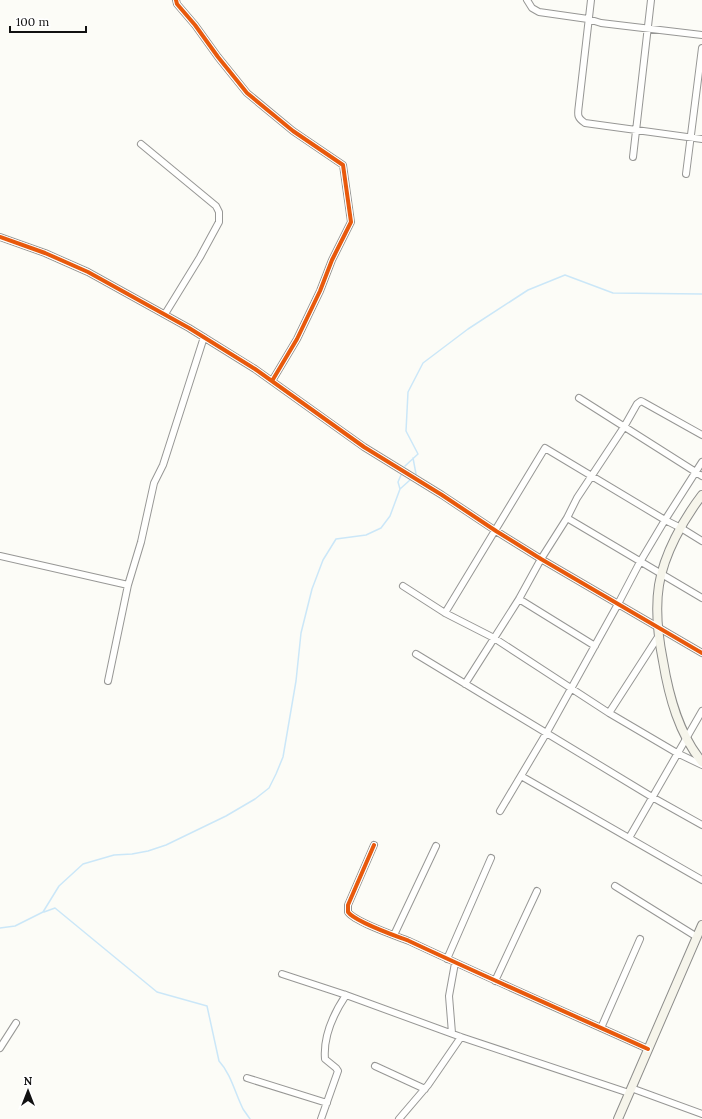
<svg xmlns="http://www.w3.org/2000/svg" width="702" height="1119" font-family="Lora,serif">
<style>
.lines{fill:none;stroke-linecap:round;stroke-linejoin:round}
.stream{stroke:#cbe7f8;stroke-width:1.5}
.street-casing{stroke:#979795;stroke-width:8}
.secondary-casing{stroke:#8d8d8b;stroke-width:10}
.street{stroke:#fffffe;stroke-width:6}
.secondary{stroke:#f6f5eb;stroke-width:8}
.cycleway-casing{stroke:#fff;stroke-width:6}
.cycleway{stroke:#e8590c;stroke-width:4}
</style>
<rect width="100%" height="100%" fill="#fcfcf7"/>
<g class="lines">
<path class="stream" d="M413,458L416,474
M405,466L418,454L406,431L408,392L423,363L468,329L528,290L565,275L613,293L702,294
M400,489L410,480
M44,912L55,908L157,992L207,1006L219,1061C231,1074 235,1093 243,1109C245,1112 248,1116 250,1119
M0,928L15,926L43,912L59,886L83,864L114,855L132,854L148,851L166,845L226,816L255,799L269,788L276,774L283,757L296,681L301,633L312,589L323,560L336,539L366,535L381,528L390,516L400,489L398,482L401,475"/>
<g class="street-casing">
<path id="street" d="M176,0L177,4L195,25L218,57L247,93L293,131L343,165L351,222L332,260L320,291L297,339L272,381
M527,0L532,8L539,12L588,19L601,23L702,35
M591,0L579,104C578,114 576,117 585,123L702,139
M141,144L216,206L219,212V222L200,257L165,314
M633,157L651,0
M686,174L702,48
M0,237L45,253L88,272L189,328L255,369L364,447L442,495L496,531L541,559L702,653
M579,398L702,476
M567,518L702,598
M0,556L128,585
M403,586L445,613L494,638L609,713L677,753L702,765
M519,599L595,646
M445,613L545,448L665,520L681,528L702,541
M416,654L652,797L702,825
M108,681L128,585L141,542L154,483L163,465L204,337
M465,684L519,599L541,559L567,518L577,498L624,427L637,404L641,401L643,402L702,435
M609,713L658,637
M521,776L702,880
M500,811L547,732L618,604L640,562L665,520L702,462
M629,838L702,711
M374,845L348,905V912C355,922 396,936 409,941C488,978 568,1013 648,1049
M615,886L697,937
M394,935L436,846
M447,959L491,858
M282,974L346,995L461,1037L629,1093
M495,981L537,891
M601,1028L640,939
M452,1033L449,996L455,963
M0,1048L16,1023
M375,1066L425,1089
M247,1078L327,1103
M631,1088L702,1114
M321,1119L338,1071L336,1068L325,1059C323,1036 334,1013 346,995
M399,1119L428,1085L461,1037"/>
</g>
<g class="secondary-casing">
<path id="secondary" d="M702,495C683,520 664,554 659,585C655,610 658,636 663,661C669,697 679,734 702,762
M618,1119L702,925"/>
</g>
<use href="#street" class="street"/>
<use href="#secondary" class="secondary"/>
<g class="cycleway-casing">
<path id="cycleway" d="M176,0L177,4L195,25L218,57L247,93L293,131L343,165L351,222L332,260L320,291L297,339L272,381
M0,237L45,253L88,272L189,328L255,369L364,447L442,495L496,531L541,559L702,653
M374,845L348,905V912C355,922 396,936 409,941C488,978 568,1013 648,1049"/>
</g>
<use href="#cycleway" class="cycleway"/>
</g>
<g transform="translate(28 1091)" stroke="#ffffff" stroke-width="3" paint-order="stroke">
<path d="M0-3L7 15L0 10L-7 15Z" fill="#111111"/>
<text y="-6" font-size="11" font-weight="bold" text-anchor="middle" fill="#111111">N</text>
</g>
<path d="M10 26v6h76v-6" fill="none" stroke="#111111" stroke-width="2"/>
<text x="16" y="26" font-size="12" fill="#111111" stroke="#ffffff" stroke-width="3" paint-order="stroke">100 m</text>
</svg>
